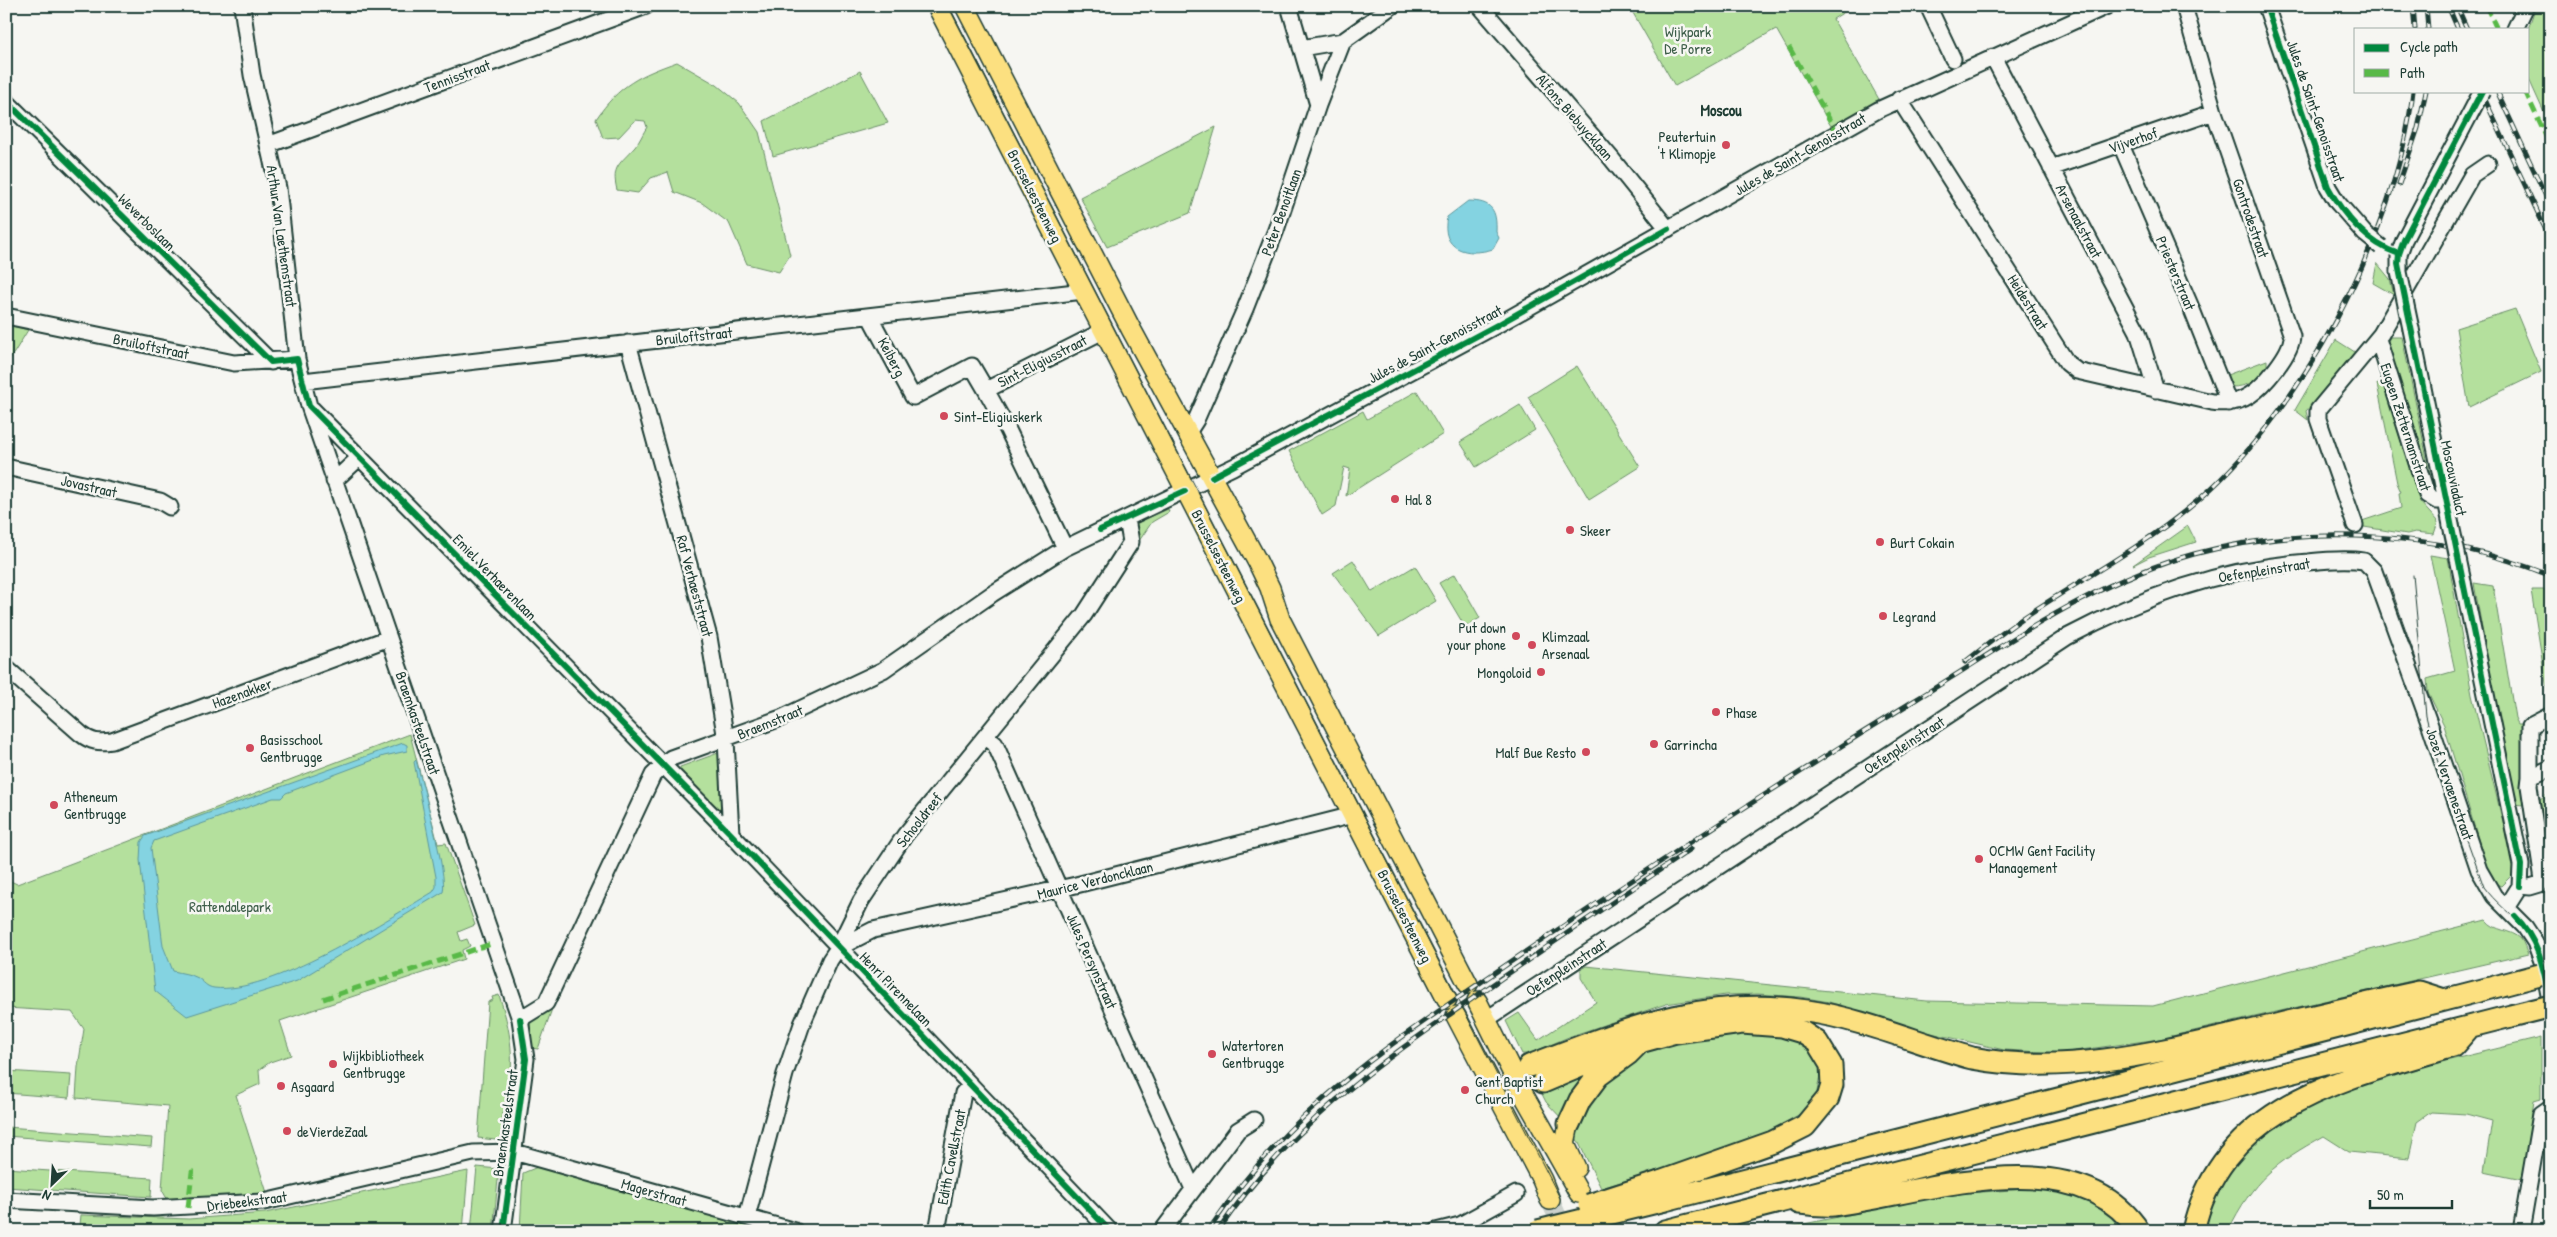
<svg xmlns="http://www.w3.org/2000/svg" width="2557" height="1237" font-family="'Patrick Hand',sans-serif">
<style>
.green{fill:#b4e09d;stroke:#6a8e68}
.water{fill:#84d3e1;stroke:#5c979c}
.lines{fill:none;stroke-linecap:round;stroke-linejoin:round}
.minor-tunnel{stroke:#cbd1cc;stroke-width:15;stroke-dasharray:15 8;stroke-linecap:butt}
.major-tunnel{stroke:#cbd1cc;stroke-width:19;stroke-dasharray:19 9;stroke-linecap:butt}
.minor-casing{stroke:#1f3d34;stroke-width:19}
.major-casing{stroke:#1f3d34;stroke-width:22}
.highway-casing{stroke:#1f3d34;stroke-width:25}
.minor{stroke:#f6f6f2;stroke-width:15}
.major{stroke:#fce080;stroke-width:19}
.highway{stroke:#fce080;stroke-width:21}
.tram{stroke:#1f3d34;stroke-width:1}
.rail-casing{stroke:#1f3d34;stroke-width:5}
.rail{stroke:#f6f6f2;stroke-width:3;stroke-dasharray:9;stroke-linecap:butt}
.minor-bridge-casing{stroke:#1f3d34;stroke-width:19;stroke-linecap:butt}
.highway-bridge-casing{stroke:#1f3d34;stroke-width:25;stroke-linecap:butt}
.minor-bridge{stroke:#f6f6f2;stroke-width:15}
.highway-bridge{stroke:#fce080;stroke-width:21}
.quiet{stroke:#58b947;stroke-width:5;stroke-dasharray:10 5;stroke-linecap:butt}
.cycleway-casing{stroke:#f6f6f2;stroke-width:9}
.cycleway{stroke:#00873e;stroke-width:6}
.poi-dot{fill:#d1495b;stroke:#f6f6f2;stroke-width:2}
.labels{text-anchor:middle;dominant-baseline:central;stroke-width:5;stroke-linejoin:round;paint-order:stroke}
.park-label{font-size:15px;fill:#3d5e49;stroke:#f6f6f2}
.street-label{font-size:15px;fill:#1f3d34;stroke:#f6f6f2}
.poi-label{font-size:15px;fill:#1f3d34;stroke:#f6f6f2;text-anchor:start}
.neighbourhood-label{font-size:16px;font-weight:bold;fill:#1f3d34;stroke:#f6f6f2}
</style>
<rect width="100%" height="100%" fill="#f6f6f2"/>
<filter id="ink" filterUnits="userSpaceOnUse"><feTurbulence type="fractalNoise" baseFrequency=".02" numOctaves="2"/><feDisplacementMap in="SourceGraphic" scale="10" xChannelSelector="R" yChannelSelector="G"/><feConvolveMatrix kernelMatrix="1 2 1 2 8 2 1 2 1" color-interpolation-filters="sRGB"/></filter>
<g filter="url(#ink)">
<path class="green" d="M1629,6H1854L1833,19L1880,101L1832,128L1776,29L1675,86Z
M2536,6H2551V128L2528,77V29Z
M677,62L717,85L739,103L759,132L790,255L779,272L747,264L729,223L702,203L674,192L668,172L651,178L638,193L617,190C611,166 620,164 635,147C640,141 643,133 647,127L645,121L635,120L619,137L603,138L596,119C619,85 640,75 677,62Z
M860,71L888,123L773,156L764,121Z
M1216,127L1190,213L1107,247L1080,197Z
M2377,263L2390,279L2394,295L2373,283Z
M2515,309L2541,372L2469,407L2456,328Z
M6,324L28,330L6,366Z
M2390,337H2402L2433,488H2430L2388,341Z
M2336,340L2358,354L2306,411L2308,420L2295,410Z
M2267,360V371C2255,382 2246,387 2231,387L2227,375Z
M1577,366L1640,467L1589,499L1528,397Z
M2382,380L2420,502L2438,522L2434,534L2415,532L2407,534L2364,527L2362,521L2401,508L2399,493L2401,492L2397,483L2377,384Z
M1417,391L1443,434L1346,496L1350,469L1344,467L1336,506L1322,515L1289,451L1363,411L1367,419Z
M1520,405L1535,430L1476,467L1460,442Z
M1168,509L1169,512L1152,522L1139,541L1135,528L1137,523Z
M2188,526L2196,542L2149,557L2133,565Z
M2430,555L2448,558L2472,695L2515,872L2501,886L2494,883L2488,872L2444,725L2428,692L2427,679L2455,671Z
M1353,560L1372,592L1415,566L1436,601L1379,636L1333,573Z
M1455,574L1480,618L1465,627L1439,583Z
M2474,583L2493,586L2515,718L2518,724H2523L2524,805L2513,804Z
M2531,590H2551V694L2548,696Z
M410,734L438,844L446,843L475,925L458,932L461,941L467,939L470,946L462,950L464,959L280,1021L291,1055L270,1062L259,1070L260,1084L236,1095L268,1196L172,1202L166,1197L162,1190L168,1106L76,1098L78,1067L84,1029L72,1012L6,1008V879L17,884Z
M721,752L723,807L717,814L689,785L692,781L681,772L680,767Z
M2551,791V858L2540,799Z
M2486,920C2495,932 2511,929 2521,939C2524,943 2526,950 2528,954L2159,1039L2060,1053L2004,1050L1927,1032L1829,1002L1800,997L1758,994L1725,995L1666,1004L1571,1036L1529,1054H1522L1506,1021L1519,1013L1538,1040L1596,1002L1581,978V969L1586,966L1927,1001L2153,1006Z
M499,995C515,1043 513,1064 507,1113H503L502,1121H506L504,1141L478,1138L488,1002L493,1000L492,997Z
M550,1005L553,1006L538,1049L531,1048C527,1020 529,1021 550,1005Z
M1722,1032L1790,1036L1812,1051L1819,1065L1820,1075L1816,1097L1800,1114L1768,1132L1659,1171L1601,1188L1572,1129L1582,1105L1591,1104C1624,1048 1663,1043 1722,1032Z
M2541,1038V1099L2534,1101L2522,1180L2484,1172L2492,1121L2466,1114L2431,1112L2417,1122L2409,1158L2349,1152L2324,1136C2275,1163 2253,1180 2228,1231H2203L2206,1213L2236,1159L2283,1118L2371,1079Z
M1604,1060L1564,1121L1546,1102L1540,1090Z
M6,1071L71,1075L69,1098L6,1093Z
M6,1119L7,1127L152,1138L151,1147L6,1136Z
M540,1166L767,1231H520L523,1173Z
M477,1167L499,1169L493,1231H471Z
M6,1168L152,1178L151,1197L6,1187Z
M468,1171L463,1231H159L80,1225L81,1215L189,1219L265,1213Z
M2028,1189C2069,1192 2099,1197 2126,1231H1770L1950,1194Z"/>
<path class="water" d="M1468,201C1492,201 1497,210 1496,232L1499,238L1493,249C1467,257 1440,250 1447,217Z
M403,743L407,745V751L384,756L286,793L281,798H273L154,841L151,848L163,946L173,971C181,973 191,974 198,978C204,982 206,987 214,988C270,995 383,922 433,892L436,887V877L414,762L416,760C422,783 448,875 443,892L297,981L187,1016L155,991L140,860L141,842L145,836Z"/>
<g class="lines">
<path class="minor-tunnel" d="M2073,6L2078,19"/>
<path class="major-tunnel" d="M1550,1200L1564,1231"/>
<g class="minor-casing">
<path id="minor" d="M242,6L252,75L278,188L297,359L309,406L520,1019L526,1059L503,1231
M1289,6L1318,105
M1480,6L1611,158L1668,229
M1928,6L1953,59
M2266,6L2328,187L2337,202
M2515,29L2526,6
M1301,48L1343,41
M1993,57L2138,332L2156,390
M1899,99L2067,363L2077,371L2212,402C2225,404 2238,403 2250,395C2264,386 2292,353 2292,336L2214,112L2184,6
M6,101L271,362
M268,145L646,6
M2121,145L2190,305L2229,403
M2051,168L2214,112
M2399,272V254L2404,240L2469,116
M6,316L234,363L297,359
M870,317L913,397L972,366L986,390L1103,331
M2411,329L2451,525
M2378,339L2427,495L2437,501H2446
M628,343L709,637L726,740L731,834
M303,381L1084,291
M986,390L1006,426L1065,548
M312,409L731,834L1110,1231
M1187,434L1196,420L1245,309L1276,230L1318,105L1343,41L1392,6
M6,467L160,501L170,507
M334,481L360,457
M2355,525L2318,419V410L2381,334L2472,175L2488,164
M2463,582L2521,865L2520,886L2506,908
M6,668L81,734C91,742 99,743 112,741L389,638
M986,737L995,744L1193,1189
M2530,777V726L2551,715
M2520,886L2530,887L2540,884L2543,880L2529,786L2530,777L2551,768
M838,948L873,930L1076,885L1353,815
M520,1019L546,1003L653,775L671,758L781,718L883,670L992,594L1065,548L1233,467L1499,324L1878,110L2107,6
M1487,1019L2067,637C2142,597 2221,568 2308,562C2326,560 2346,558 2364,561L2374,571L2431,728L2479,870L2494,896L2525,927L2535,942L2543,964L2551,1005
M6,1200L153,1208L264,1202L473,1153L514,1152L795,1231
M747,1217L785,1074L802,1024L830,960L838,948L861,901L905,835L1084,615L1131,542L1127,519
M937,1231L963,1093L971,1085
M1162,1231L1238,1130L1254,1120
M1436,1231L1460,1225L1516,1194
M2521,1231L2541,1114L2551,1107"/>
</g>
<g class="major-casing">
<path id="major" d="M937,6L1447,999
M965,6L1131,329L1257,561L1270,588L1280,619L1468,984
M1477,1001L1522,1092L1579,1193
M1456,1016L1542,1180L1550,1200
M1569,1124L1565,1144L1576,1168"/>
</g>
<g class="highway-casing">
<path id="highway" d="M1529,1066C1622,1031 1704,995 1807,1011C1863,1019 1917,1043 1972,1058C2061,1075 2150,1054 2238,1034C2298,1020 2358,1005 2419,992L2444,1000
M1543,1082L1621,1049
M1569,1124L1580,1100L1598,1076L1628,1054L1640,1042L1676,1032L1742,1023L1782,1026L1802,1032L1817,1042L1831,1065L1832,1085L1828,1098L1805,1126L1773,1142L1660,1182
M1665,1200L2502,985
M1799,1203C1810,1204 1822,1206 1833,1205C1922,1194 2076,1136 2139,1231
M1665,1231L2511,1016
M2193,1231C2221,1104 2347,1078 2453,1046L2467,1030"/>
</g>
<use href="#minor" class="minor"/>
<use href="#major" class="major"/>
<use href="#highway" class="highway"/>
<path class="tram" d="M949,6L1560,1198
M2386,574L2416,659
M2413,575L2426,716L2434,748L2484,887C2495,902 2509,912 2522,926C2543,950 2545,988 2551,1018"/>
<g class="rail-casing">
<path id="rail" d="M2413,6L2415,29
M2426,6L2428,29
M2448,6L2458,29
M2457,6L2467,29
M2481,91L2551,241
M2497,91L2551,207
M2399,184L2418,128L2426,91
M1965,662C1984,647 2003,632 2023,618C2078,581 2138,550 2190,507C2300,418 2397,232 2413,91
M1208,1231C1238,1187 1271,1146 1310,1111C1370,1056 1439,1011 1506,965C1616,889 1729,817 1843,745C1887,717 1932,690 1976,662C2045,618 2115,576 2194,554C2308,524 2442,531 2551,576
M1218,1231C1290,1125 1377,1065 1479,994C1549,945 1620,897 1691,849"/>
</g>
<use href="#rail" class="rail"/>
<g class="minor-bridge-casing">
<path id="minor-bridge" d="M2469,116L2482,91
M2337,202L2365,234L2381,247
M2399,272L2411,329
M2451,525L2463,582"/>
</g>
<g class="highway-bridge-casing">
<path id="highway-bridge" d="M2502,985L2551,972
M2511,1016L2551,1006
M1589,1205L1660,1182
M1538,1231L1665,1200"/>
</g>
<use href="#minor-bridge" class="minor-bridge"/>
<use href="#highway-bridge" class="highway-bridge"/>
<path class="quiet" d="M2486,6L2497,29
M1789,47L1837,133
M2525,91L2551,147
M323,999L494,943
M188,1208L192,1172H195"/>
<g class="cycleway-casing">
<path id="cycleway" d="M2266,6L2328,187C2343,215 2368,244 2399,254
M2482,91L2404,240L2399,254L2398,264L2521,865L2520,886
M6,101L271,362L297,359L309,406L731,834L1110,1231
M1212,477L1499,324L1668,229
M1100,530L1185,491
M2515,916C2540,941 2544,971 2551,1005
M503,1231L526,1059L520,1019"/>
</g>
<use href="#cycleway" class="cycleway"/>
</g>
</g>
<g class="poi-dot">
<circle cx="1726" cy="145" r="5"/>
<circle cx="944" cy="416" r="5"/>
<circle cx="1395" cy="499" r="5"/>
<circle cx="1570" cy="530" r="5"/>
<circle cx="1880" cy="542" r="5"/>
<circle cx="1883" cy="616" r="5"/>
<circle cx="1516" cy="636" r="5"/>
<circle cx="1532" cy="645" r="5"/>
<circle cx="1541" cy="672" r="5"/>
<circle cx="1716" cy="712" r="5"/>
<circle cx="1654" cy="744" r="5"/>
<circle cx="250" cy="748" r="5"/>
<circle cx="1586" cy="752" r="5"/>
<circle cx="54" cy="805" r="5"/>
<circle cx="1979" cy="859" r="5"/>
<circle cx="1212" cy="1054" r="5"/>
<circle cx="333" cy="1064" r="5"/>
<circle cx="281" cy="1086" r="5"/>
<circle cx="1465" cy="1090" r="5"/>
<circle cx="287" cy="1131" r="5"/>
</g>
<g class="labels">
<g class="park-label">
<text x="1688" y="31">Wijkpark<tspan x="1688" dy="17">De Porre</tspan></text>
<text x="230" y="906">Rattendalepark</text>
</g>
<g class="street-label">
<text transform="translate(457 76) rotate(-20)">Tennisstraat</text>
<text transform="translate(2316 111) rotate(71)">Jules de Saint-Genoisstraat</text>
<text transform="translate(1575 117) rotate(49)">Alfons Biebuycklaan</text>
<text transform="translate(2133 140) rotate(-19)">Vijverhof</text>
<text transform="translate(1800 154) rotate(-30)">Jules de Saint-Genoisstraat</text>
<text transform="translate(1035 196) rotate(63)">Brusselsesteenweg</text>
<text transform="translate(1281 212) rotate(-70)">Peter Benoitlaan</text>
<text transform="translate(2251 218) rotate(71)">Gontrodestraat</text>
<text transform="translate(2079 221) rotate(62)">Arsenaalstraat</text>
<text transform="translate(147 222) rotate(45)">Weverboslaan</text>
<text transform="translate(282 236) rotate(82)">Arthur Van Laethemstraat</text>
<text transform="translate(2176 273) rotate(67)">Priesterstraat</text>
<text transform="translate(2028 302) rotate(58)">Heidestraat</text>
<text transform="translate(694 336) rotate(-6)">Bruiloftstraat</text>
<text transform="translate(1435 344) rotate(-28)">Jules de Saint-Genoisstraat</text>
<text transform="translate(151 346) rotate(12)">Bruiloftstraat</text>
<text transform="translate(892 357) rotate(62)">Keiberg</text>
<text transform="translate(1042 361) rotate(-27)">Sint-Eligiusstraat</text>
<text transform="translate(2406 427) rotate(72)">Eugeen Zetternamstraat</text>
<text transform="translate(2454 478) rotate(78)">Moscouviaduct</text>
<text transform="translate(89 486) rotate(13)">Jovastraat</text>
<text transform="translate(1219 556) rotate(63)">Brusselsesteenweg</text>
<text transform="translate(2264 570) rotate(-9)">Oefenpleinstraat</text>
<text transform="translate(495 577) rotate(46)">Emiel Verhaerenlaan</text>
<text transform="translate(695 586) rotate(75)">Raf Verhaeststraat</text>
<text transform="translate(242 693) rotate(-20)">Hazenakker</text>
<text transform="translate(770 722) rotate(-22)">Braemstraat</text>
<text transform="translate(418 723) rotate(71)">Braemkasteelstraat</text>
<text transform="translate(1904 745) rotate(-33)">Oefenpleinstraat</text>
<text transform="translate(2450 784) rotate(71)">Jozef Vervaenestraat</text>
<text transform="translate(919 820) rotate(-52)">Schooldreef</text>
<text transform="translate(1095 880) rotate(-14)">Maurice Verdoncklaan</text>
<text transform="translate(1405 916) rotate(63)">Brusselsesteenweg</text>
<text transform="translate(1092 961) rotate(66)">Jules Persynstraat</text>
<text transform="translate(1566 967) rotate(-33)">Oefenpleinstraat</text>
<text transform="translate(896 989) rotate(46)">Henri Pirennelaan</text>
<text transform="translate(505 1123) rotate(-82)">Braemkasteelstraat</text>
<text transform="translate(951 1157) rotate(-79)">Edith Cavellstraat</text>
<text transform="translate(654 1192) rotate(16)">Magerstraat</text>
<text transform="translate(247 1201) rotate(-7)">Driebeekstraat</text>
</g>
<g class="poi-label">
<text x="1716" y="136" text-anchor="end">Peutertuin<tspan x="1716" dy="17">'t Klimopje</tspan></text>
<text x="954" y="416">Sint-Eligiuskerk</text>
<text x="1405" y="499">Hal 8</text>
<text x="1580" y="530">Skeer</text>
<text x="1890" y="542">Burt Cokain</text>
<text x="1893" y="616">Legrand</text>
<text x="1506" y="627" text-anchor="end">Put down<tspan x="1506" dy="17">your phone</tspan></text>
<text x="1542" y="636">Klimzaal<tspan x="1542" dy="17">Arsenaal</tspan></text>
<text x="1531" y="672" text-anchor="end">Mongoloid</text>
<text x="1726" y="712">Phase</text>
<text x="260" y="739">Basisschool<tspan x="260" dy="17">Gentbrugge</tspan></text>
<text x="1664" y="744">Garrincha</text>
<text x="1576" y="752" text-anchor="end">Malf Bue Resto</text>
<text x="64" y="796">Atheneum<tspan x="64" dy="17">Gentbrugge</tspan></text>
<text x="1989" y="850">OCMW Gent Facility<tspan x="1989" dy="17">Management</tspan></text>
<text x="1222" y="1045">Watertoren<tspan x="1222" dy="17">Gentbrugge</tspan></text>
<text x="343" y="1055">Wijkbibliotheek<tspan x="343" dy="17">Gentbrugge</tspan></text>
<text x="1475" y="1081">Gent Baptist<tspan x="1475" dy="17">Church</tspan></text>
<text x="291" y="1086">Asgaard</text>
<text x="297" y="1131">deVierdeZaal</text>
</g>
<g class="neighbourhood-label">
<text x="1721" y="110">Moscou</text>
</g>
</g>
<rect width="2557" height="1237" fill="none" stroke="#f6f6f2" stroke-width="25"/>
<rect x="12" y="12" width="2532" height="1212" fill="none" stroke="#1f3d34" stroke-width="2" filter="url(#ink)"/>
<rect x="2354" y="28" width="175" height="65" fill="#f6f6f2" stroke="#a0aca6"/>
<rect x="2364" y="44" width="25" height="8" fill="#00873e" stroke="#a0aca6"/>
<text x="2400" y="52" font-size="15" fill="#1f3d34">Cycle path</text>
<rect x="2364" y="69" width="25" height="8" fill="#58b947" stroke="#a0aca6"/>
<text x="2400" y="78" font-size="15" fill="#1f3d34">Path</text>
<g transform="translate(52 1184) rotate(205)" stroke="#f6f6f2" stroke-width="4" paint-order="stroke">
<path d="M0-4L9 19L0 12L-9 19Z" fill="#1f3d34"/>
<text y="-8" font-size="14" font-weight="bold" text-anchor="middle" fill="#1f3d34">N</text>
</g>
<path d="M2370 1200v8h82v-8" fill="none" stroke="#1f3d34" stroke-width="2.5"/>
<text x="2377" y="1200" font-size="15" fill="#1f3d34" stroke="#f6f6f2" stroke-width="4" paint-order="stroke">50 m</text>
</svg>
